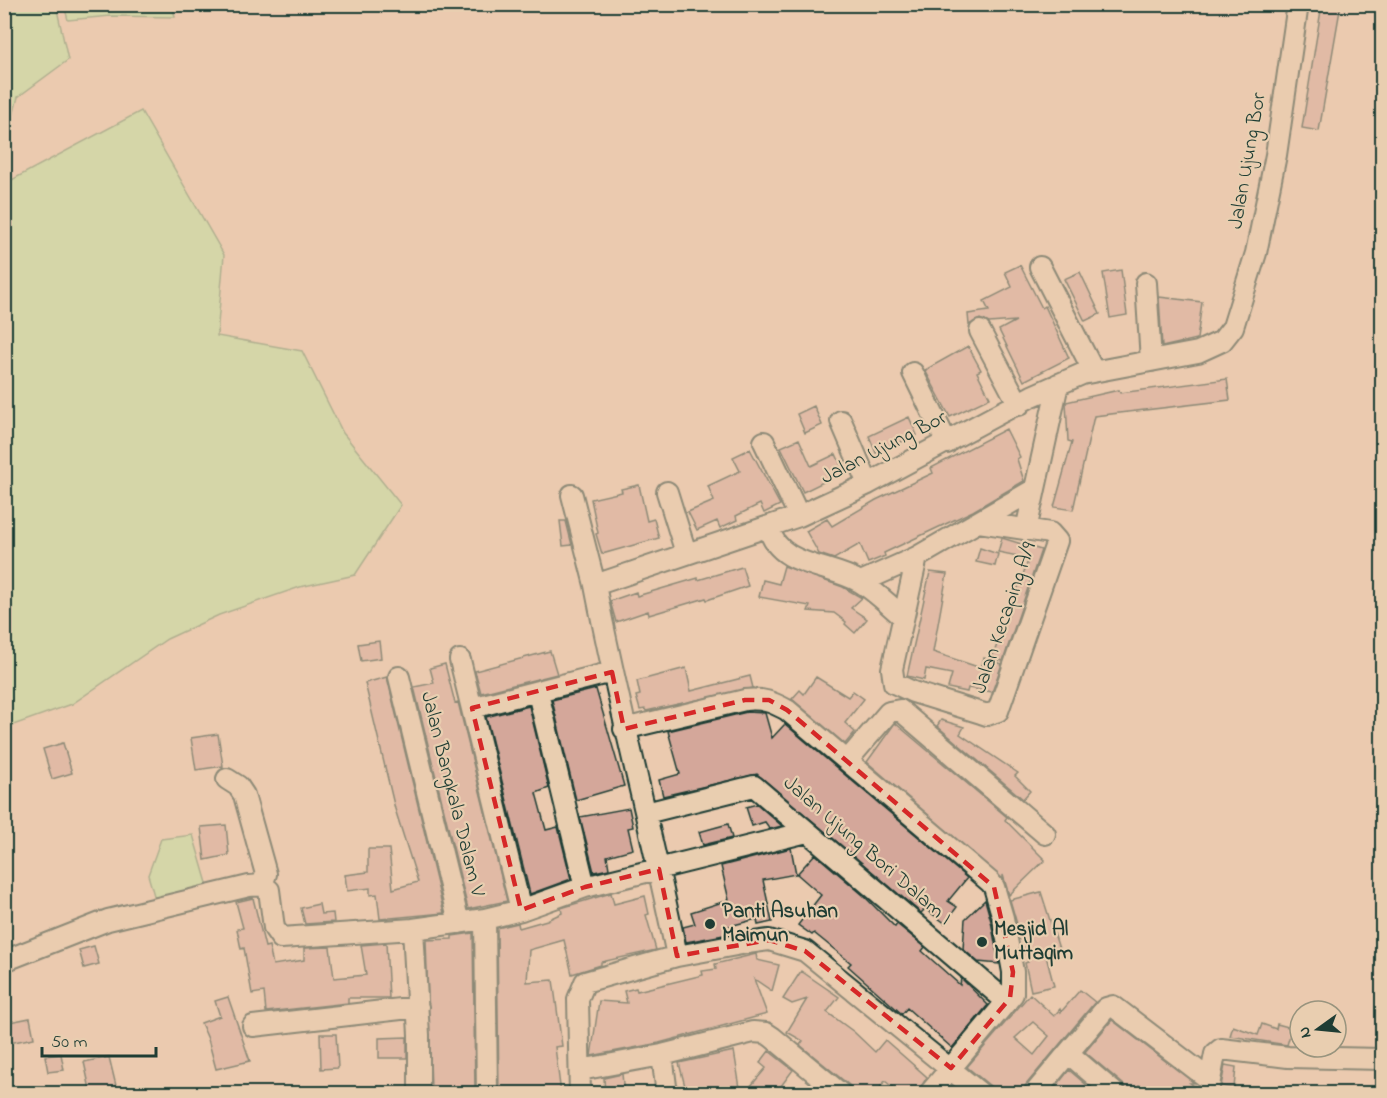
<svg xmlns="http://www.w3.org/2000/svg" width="1387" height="1098" font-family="'Indie Flower',sans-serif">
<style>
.green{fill:#bae4a0;stroke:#6c906a;stroke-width:1.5}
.building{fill:#d4a79a;stroke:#1f3d34;stroke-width:1.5;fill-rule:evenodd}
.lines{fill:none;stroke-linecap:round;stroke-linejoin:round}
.minor-casing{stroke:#1f3d34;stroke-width:24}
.minor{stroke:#e9ceb0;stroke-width:20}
.marked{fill:none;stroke:#d62828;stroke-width:4.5;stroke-dasharray:12 8;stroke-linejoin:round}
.poi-dot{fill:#1f3d34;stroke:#e9ceb0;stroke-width:2}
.labels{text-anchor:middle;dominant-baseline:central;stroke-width:4.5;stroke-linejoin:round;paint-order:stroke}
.street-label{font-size:21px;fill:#1f3d34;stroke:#e9ceb0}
.poi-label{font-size:21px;font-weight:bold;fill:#1f3d34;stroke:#e9ceb0;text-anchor:start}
</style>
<rect width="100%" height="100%" fill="#ebcaaf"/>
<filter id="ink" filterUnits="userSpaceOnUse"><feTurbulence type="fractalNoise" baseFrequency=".0167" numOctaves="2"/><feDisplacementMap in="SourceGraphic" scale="12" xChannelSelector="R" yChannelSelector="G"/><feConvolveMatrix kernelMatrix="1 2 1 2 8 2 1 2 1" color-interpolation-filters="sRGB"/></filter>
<g filter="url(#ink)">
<path class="green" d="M5,4L56,5L68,60L18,97L8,135V182L141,111L224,255L217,336L302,351L343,433L401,505L355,575L300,587L219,615L167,639L72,704L5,728Z
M64,5H172L175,17L111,16L68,20Z
M193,835L209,890L155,899L148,875L161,839Z"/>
<path class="building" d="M1322,4H1341L1319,131L1302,128Z
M1020,265L1042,308L1045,306L1069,358L1024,381L999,330L1016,321L989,323L980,319L969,325L968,314L989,311L984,301L1012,287L1005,272Z
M1121,270L1127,315L1110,318L1103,273Z
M1080,272L1100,314L1085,321L1064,279Z
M1159,297L1202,302L1197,339L1162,347Z
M968,346L981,370L977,372L990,398L950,417L925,370Z
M1227,379L1230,400L1094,416L1073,510L1054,507L1072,442L1068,441L1066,402L1119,390L1120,393Z
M814,406L822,425L805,433L797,414Z
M909,417L917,435L876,453L869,436Z
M1006,429L1020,457L1017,459L1024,481L973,511L884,553L885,556L868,563L860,544L834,559L819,554L806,531L827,519L832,526L876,500L933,473L931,468Z
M799,439L811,466L836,454L844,472L803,492L781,447Z
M750,449L780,505L764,513L760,504L736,516L737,520L720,528L717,521L697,530L688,512L714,501L708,486L740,471L733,457Z
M639,485L647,521L654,519L659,538L602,554L596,534L598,533L591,499L622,492L621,489Z
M560,521H566L572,545L563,546Z
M1002,538L1041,550L1003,661L992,658L1028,561L1027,558L998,552Z
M980,548L998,554L995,566L976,562Z
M784,566L843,587L862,598L851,608L867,619L855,633L845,624L846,622L834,613L808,611L810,606L759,597L763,580L779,584Z
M742,567L748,586L707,600L706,598L649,615L648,611L616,622L610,601L636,592L637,596L698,578V580Z
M930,572L947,574L933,652L981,668L984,658L1002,664L992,692L968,688L967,692L948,688L952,674L926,669L924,680L907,676Z
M379,641L381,658L361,661L358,644Z
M550,651L557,674L481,693L475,671Z
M445,664L455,703L458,702L507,901L468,909L414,687L434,683L430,668Z
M686,668L691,691L750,676L753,688L646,711L645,709L640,710L636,696L640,695L637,681Z
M387,677L444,913L380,919L377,894L370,895V888L347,891L345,875L368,872V849H389L393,889L418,882L395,809L365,683Z
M816,677L848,697L853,691L864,699L845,723L855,732L845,744L792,699L800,690L804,694Z
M596,689L624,786L576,800L552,700Z
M529,706L549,788L536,793L546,830L558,827L571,879L530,894L486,717Z
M747,712L765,713L772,738L785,724L967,878L948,901L957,907L945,923L925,909L921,913L757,774L663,796L659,780L680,774L668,731Z
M941,720L964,727L960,734L1018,773L1015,776L1030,791L1023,799L937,726Z
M895,723L1007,817L1005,820L1045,860L1009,895L1003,875V879L867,762Z
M218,734L223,766L196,770L191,738Z
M63,743L72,773L52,779L43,749Z
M757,804L782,826L770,829L765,822L752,826L746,807Z
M629,808L633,827L628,828L633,849L607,856L609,869L594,872L580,817Z
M728,824L732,838L703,845L699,832Z
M226,825L229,855L205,860L201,827Z
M791,848L796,874L763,880L772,922L758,925L757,919L726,927L729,934L686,942L683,927L695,924L691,912L729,900L721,866Z
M815,854L863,895L895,927L897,924L925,947L922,951L960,985L961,978L988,1005L952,1048L907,1008L902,1014L848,966L851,963L814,933L812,935L798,925L821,895L797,874Z
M1041,892L1060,952L1046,956L1054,986L1031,991L1025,963L1028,962L1010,900Z
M611,893L614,904L645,896L649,914L646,915L656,950L601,962V965L572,974L564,940L529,950L527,982L553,980L562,1046L555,1047L561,1094H499L497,928L518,923L519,928L547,920L562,913L561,908Z
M253,898L265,947L269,946L273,965L304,960V948L330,947L334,978L366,975L361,945L386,943L389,998H348V1003L266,1012L264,992L252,994L244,948L241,949L237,929L243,928L236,902Z
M985,900L991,921L999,964L978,962L963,949L965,919Z
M319,904L321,914L333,913L334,922L305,924L301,908Z
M473,933L475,1094H454V1089H431L426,940L452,939V936Z
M94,946L99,964L84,968L79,950Z
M756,954L757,960L779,965L772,991L754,979L767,1014L659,1043L591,1056L599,1001L627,1003L624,991L636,988L637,991L703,975L702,971L716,969L715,964Z
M801,971L839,997L827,1012L854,1032L875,1052L885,1040L927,1077L917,1094H901L885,1081L875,1094H853L849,1085L800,1045L803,1041L787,1032L807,999L792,1004L783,999Z
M1080,990L1095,1002L1025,1086L1022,1094H1000L967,1067L1030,994L1054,1016L1060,1009L1061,1012ZM1033,1022L1049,1036L1034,1055L1015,1038Z
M228,997L250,1061L216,1069L208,1039L201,1023L220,1016L215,1001Z
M30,1018L34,1038L4,1044V1023Z
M1112,1020L1194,1083H1190L1197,1088L1196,1094H1150L1139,1085L1133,1094H1128L1124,1085L1085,1052Z
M1262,1024L1276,1029L1277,1024L1292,1028L1287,1045L1230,1036L1233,1026L1258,1035Z
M320,1034H336L338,1068L321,1069Z
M407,1037V1058H379V1038Z
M734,1051L741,1094H687L679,1063Z
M769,1051L793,1070L781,1086L789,1094H744L766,1068L760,1063Z
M61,1054L64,1070L48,1072L45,1056Z
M109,1057L118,1094H91L84,1062Z
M1225,1065L1236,1067L1234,1088L1221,1086Z
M1069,1070L1097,1094L1051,1093Z
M622,1074L624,1094H605L604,1078Z"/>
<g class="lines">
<g class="minor-casing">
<path id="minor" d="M1040,267L1093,370
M1146,283L1151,361
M980,331L1019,405
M913,373L947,443
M841,421L868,484
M764,442L799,516
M667,492L686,553
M572,495L595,585
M769,528C778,567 830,564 860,582C875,591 889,605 903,617
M1026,530L1058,384
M917,557L892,669L894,683L913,692L981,713L987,715L998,711L1057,541L1050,533L979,522
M861,582L917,557L1035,489
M460,660L521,910
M399,677L459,923
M538,693L585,887
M472,708L612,672
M624,729L745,700C763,698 772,702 787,710L990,882L994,887L1003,918L1013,972V994L929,1094
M847,761L889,712L900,710L1045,834
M227,779L238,786L244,795L266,874L262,885
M646,813L754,786L1007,1002
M485,919L487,1094
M413,929L419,1035V1094
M677,956C652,832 619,710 595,585L799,516L868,484L1032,396L1082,374L1198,352L1222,341L1233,327L1256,253L1276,155L1298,4
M4,961L108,920L249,886L262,885L269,890L274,928L281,938L413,929L485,919L521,910L585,887L807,832
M253,1026L418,1007
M1068,1053L1106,1008L1113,1006L1210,1080L1208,1094
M662,1055L667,1094
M580,1070L662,1055L753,1032L766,1033L772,1037L841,1094
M1210,1080L1215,1054L1221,1049L1288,1057L1382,1059
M580,1094L578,999L585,982L677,956L747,943L769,940L805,951L981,1094
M1034,1094L1068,1053L1116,1094"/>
</g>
<use href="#minor" class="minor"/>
</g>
</g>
<path d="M0 0H1387V1098H0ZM612,672L624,729L745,700H769L787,710L994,887L1013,972L1010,998L951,1068L805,951L769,940L677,956L659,869L585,887L521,910L472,708Z" fill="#ebcaaf" fill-opacity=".55" fill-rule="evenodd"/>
<path class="marked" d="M612,672L624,729L745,700H769L787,710L994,887L1013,972L1010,998L951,1068L805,951L769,940L677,956L659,869L585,887L521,910L472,708Z"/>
<g class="poi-dot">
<circle cx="710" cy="924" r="6"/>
<circle cx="982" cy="942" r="6"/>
</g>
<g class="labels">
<g class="street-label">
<text transform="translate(1248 161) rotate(-80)">Jalan Ujung Bor</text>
<text transform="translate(884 448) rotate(-27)">Jalan Ujung Bor</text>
<text transform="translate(1005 618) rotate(-71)">Jalan Kecaping A/9</text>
<text transform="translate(452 794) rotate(76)">Jalan Bangkala Dalam V</text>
<text transform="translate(867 851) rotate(41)">Jalan Ujung Bori Dalam I</text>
</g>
<g class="poi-label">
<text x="722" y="912">Panti Asuhan<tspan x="722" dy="24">Maimun</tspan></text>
<text x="994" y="930">Mesjid Al<tspan x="994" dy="24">Muttaqim</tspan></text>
</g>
</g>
<rect width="1387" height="1098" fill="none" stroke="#e9ceb0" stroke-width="24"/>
<rect x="12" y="12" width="1363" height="1074" fill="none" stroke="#1f3d34" stroke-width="2" filter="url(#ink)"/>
<g transform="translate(1318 1029) rotate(255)"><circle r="28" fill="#e9ceb0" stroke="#98947e" stroke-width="1.5"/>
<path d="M0-4.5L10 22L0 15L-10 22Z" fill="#1f3d34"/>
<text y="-9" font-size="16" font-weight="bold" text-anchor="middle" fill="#1f3d34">N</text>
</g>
<path d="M42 1047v9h114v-9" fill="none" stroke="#1f3d34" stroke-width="3"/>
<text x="51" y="1047" font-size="18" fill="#1f3d34" stroke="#e9ceb0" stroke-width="4.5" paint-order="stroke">50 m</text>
</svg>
